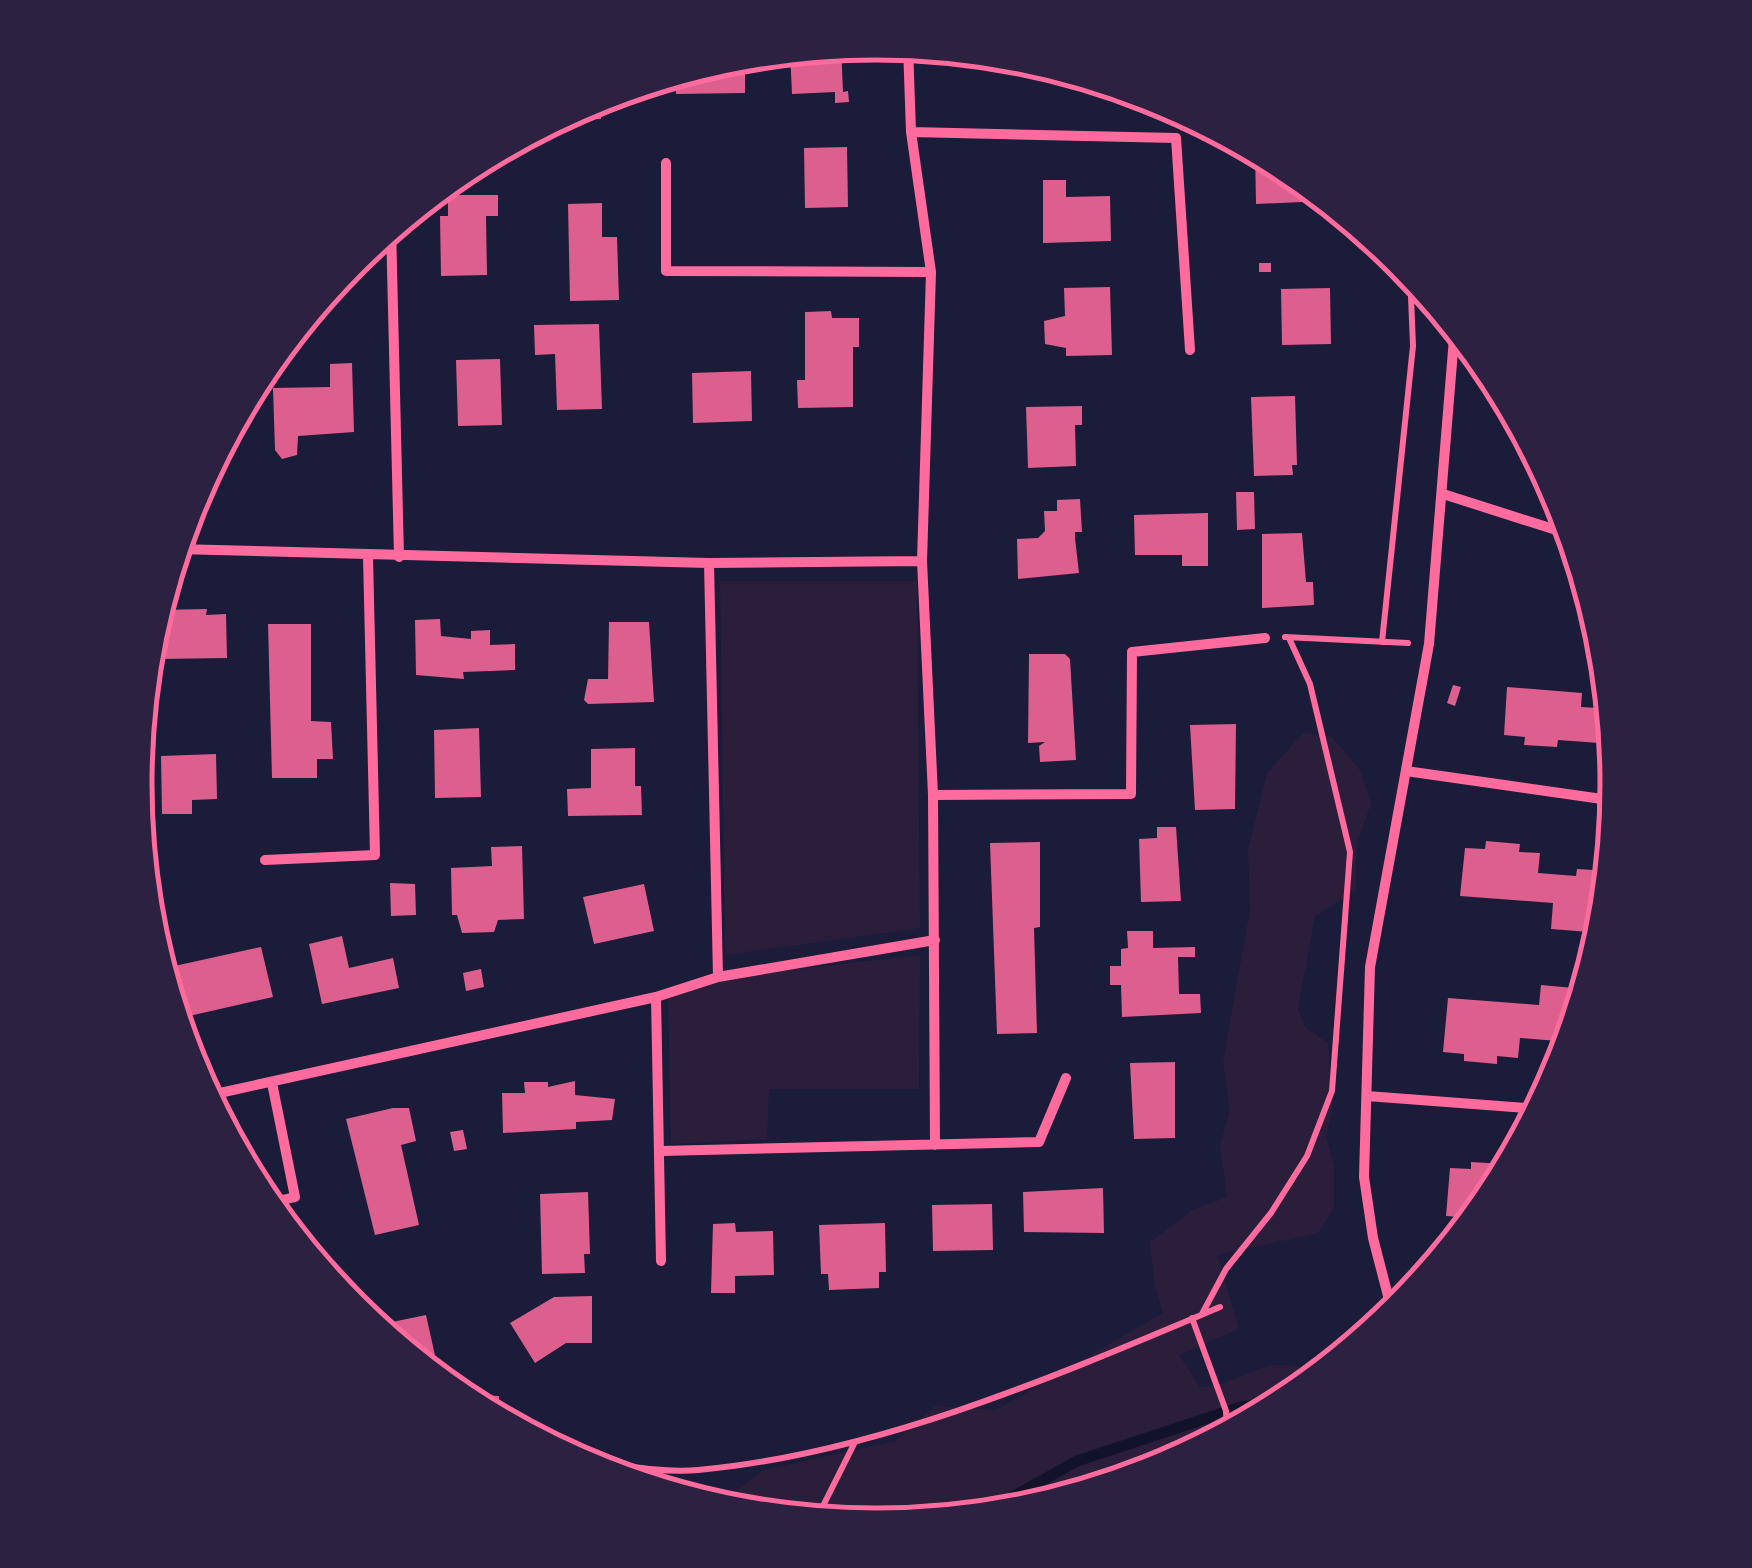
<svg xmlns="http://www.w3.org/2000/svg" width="1752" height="1568" font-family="'Titillium Web',sans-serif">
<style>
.green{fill:#2a1e3b}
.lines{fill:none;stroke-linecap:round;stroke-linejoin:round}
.stream{stroke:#12122b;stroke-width:11}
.building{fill:#dd5f8e}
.path{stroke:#ff6b9d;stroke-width:6}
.minor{stroke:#ff6b9d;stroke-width:10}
.rim{fill:none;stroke:#ff6b9d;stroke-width:5}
</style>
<rect width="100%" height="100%" fill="#1b1b3a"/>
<path class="green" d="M720,581H917L920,928L725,955Z
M1303,733L1332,737L1360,770L1371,804L1357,843L1356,891L1315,916L1298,1009L1305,1027L1328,1043L1333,1110L1326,1136L1334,1165V1208L1318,1233L1217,1255L1239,1329L1179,1355L1200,1387C1249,1385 1267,1346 1317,1376C1238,1442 1143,1474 1046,1503L1042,1501C974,1534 789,1529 716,1507L763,1470L896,1441L935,1406L996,1410L1163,1313L1155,1287L1150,1242L1192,1210L1227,1197L1220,1145L1230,1110L1223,1061L1250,910L1248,850L1267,773Z
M920,955L919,1089H769L767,1139L671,1144L668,997L717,978Z"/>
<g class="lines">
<path class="stream" d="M980,1515L1077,1461L1241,1407L1289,1400"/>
</g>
<path class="building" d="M841,46L843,92L848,91L849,102L835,103V92L792,94L790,51Z
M745,55V93L676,94V74Z
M1024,58L1083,76L1024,78Z
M600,97L601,119L553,120L593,99Z
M847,147L848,207L805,208L804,148Z
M1255,150L1302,179V202L1256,204Z
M1043,180H1066V197L1110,196L1111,241L1043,243Z
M448,195H498V216H486L487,275L441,276L440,216H448Z
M602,203V237H617L619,300L570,301L568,204Z
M1259,263H1271V272H1259Z
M1110,287L1112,355L1066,356V348L1045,344L1044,321L1065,316L1064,288Z
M1330,288L1331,344L1282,345L1281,289Z
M831,311L832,318H859V347H853V407L798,408L797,380H805V312Z
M599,324L602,409L557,410L555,354L535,355L534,325Z
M500,359L502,425L458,426L456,360Z
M352,363L354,432L298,436L297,455L282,459L275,450L273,388L330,387V364Z
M751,371L752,421L693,423L692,373Z
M1295,396L1297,465H1292L1293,475L1254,476L1251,397Z
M1082,406V425H1075L1076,466L1028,468L1026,407Z
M1236,492H1254L1255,529L1237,530Z
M1080,499L1082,532H1075V538L1079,573L1018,579L1017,539L1038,538L1045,531L1044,511H1057V500Z
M1208,513V566H1182V555H1135L1134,515Z
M1302,533L1306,582H1313L1314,605L1262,608V534Z
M207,609L206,615L226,614L227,658L159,659L158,610Z
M440,619L441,636L471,639V631L490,630V645L515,644V670L463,672L464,679L416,675L415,620Z
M609,622H649L654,702L588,704L584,700L588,679H608Z
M268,624H311V721L331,722L333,759H317V778H272Z
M1029,654H1065L1070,659L1076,760L1040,762L1039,746L1045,742L1028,743Z
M1453,685L1461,687L1455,706L1447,703Z
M1507,687L1582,693L1581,707L1598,708L1599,689L1608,690L1613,744L1558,740L1557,747L1524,745L1525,737L1504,735Z
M1236,724L1235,809L1195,810L1190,725Z
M479,728L481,797L435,798L434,730Z
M635,748V786H641L642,815L568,816L567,789L591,788V749Z
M216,754L217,799L192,800V814H162L161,756Z
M1157,827H1176L1181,901L1141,902L1139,839L1157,838Z
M1486,841L1520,844L1519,852L1540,853L1538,873L1576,876L1577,869L1609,871L1602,933L1551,929L1553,903L1460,896L1465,848L1485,849Z
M1040,842V927L1034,928L1037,1033L997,1034L990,843Z
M522,846L524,919L498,920L494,932L462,933L457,915H452L451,868L492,866L491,847Z
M390,883L415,884L416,915L391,916Z
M644,884L654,931L594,944L583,897Z
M1127,931H1153V948L1195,947V957H1178L1179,994H1200L1201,1013L1122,1017L1121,985H1110V966H1121V949L1128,948Z
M342,936L349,968L393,958L399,988L322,1004L309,944Z
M261,947L273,997L176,1019L161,969Z
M481,969L484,987L466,991L463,973Z
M1541,985L1585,989L1567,1049L1557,1048L1558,1041L1520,1038L1518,1058L1497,1056V1064L1464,1061V1054L1443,1052L1448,998L1539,1005Z
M1175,1062V1138L1134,1139L1130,1063Z
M575,1081V1095L615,1099L612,1120L576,1122V1129L503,1133L502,1093H525L524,1082H548V1087Z
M393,1108H409L416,1141L401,1145L419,1225L375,1235L346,1119Z
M463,1130L467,1149L454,1151L450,1132Z
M1471,1162L1505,1164V1172L1474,1218L1446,1216L1450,1168L1471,1169Z
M1103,1188L1104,1233L1024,1232L1023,1192Z
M588,1192L590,1254H584L585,1273L542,1274L540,1194Z
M992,1204L993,1250L933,1251L932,1205Z
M735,1223L736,1232L773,1231L774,1275L735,1276V1293H711L713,1224Z
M885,1223L886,1272H879V1288L829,1290L828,1274H821L819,1225Z
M592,1296V1343H566L535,1363L510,1323L554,1297Z
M426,1315L436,1360L419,1364L373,1326Z
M479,1395L499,1396L498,1410L478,1408Z"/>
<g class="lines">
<path class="path" d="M1285,637L1408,643
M1382,642L1413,346L1410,272
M1202,1314L1226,1269L1271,1213L1307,1156L1332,1091L1350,852L1310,684L1289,638
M1192,1318L1226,1411L1227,1433
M569,1457C611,1462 656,1474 698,1470C876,1454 1056,1376 1220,1307
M816,1520L855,1442"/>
<path class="minor" d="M908,46L911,132L931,272L922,561L933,795L935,1145
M911,132L1176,138L1190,350
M666,163V271L931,272
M391,227L399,557
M1443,494L1572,535
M176,549L709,563L922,561
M709,563L718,977
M1406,771L1616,801
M933,795L1131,794L1132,652L1265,638
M265,860L375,855L368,556
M656,997L661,1261
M206,1096L656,997L718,977L935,940
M1367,1096L1539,1109
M661,1151L1039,1142L1066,1078
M266,1204L295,1197L272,1083
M1393,1315L1373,1238L1364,1177L1370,967L1429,644L1455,326"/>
</g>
<path d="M0 0H1752V1568H0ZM152 784a724 724 0 1 1 1448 0a724 724 0 1 1-1448 0Z" fill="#2d2142" fill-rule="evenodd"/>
<path class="rim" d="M152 784a724 724 0 1 1 1448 0a724 724 0 1 1-1448 0Z"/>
</svg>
